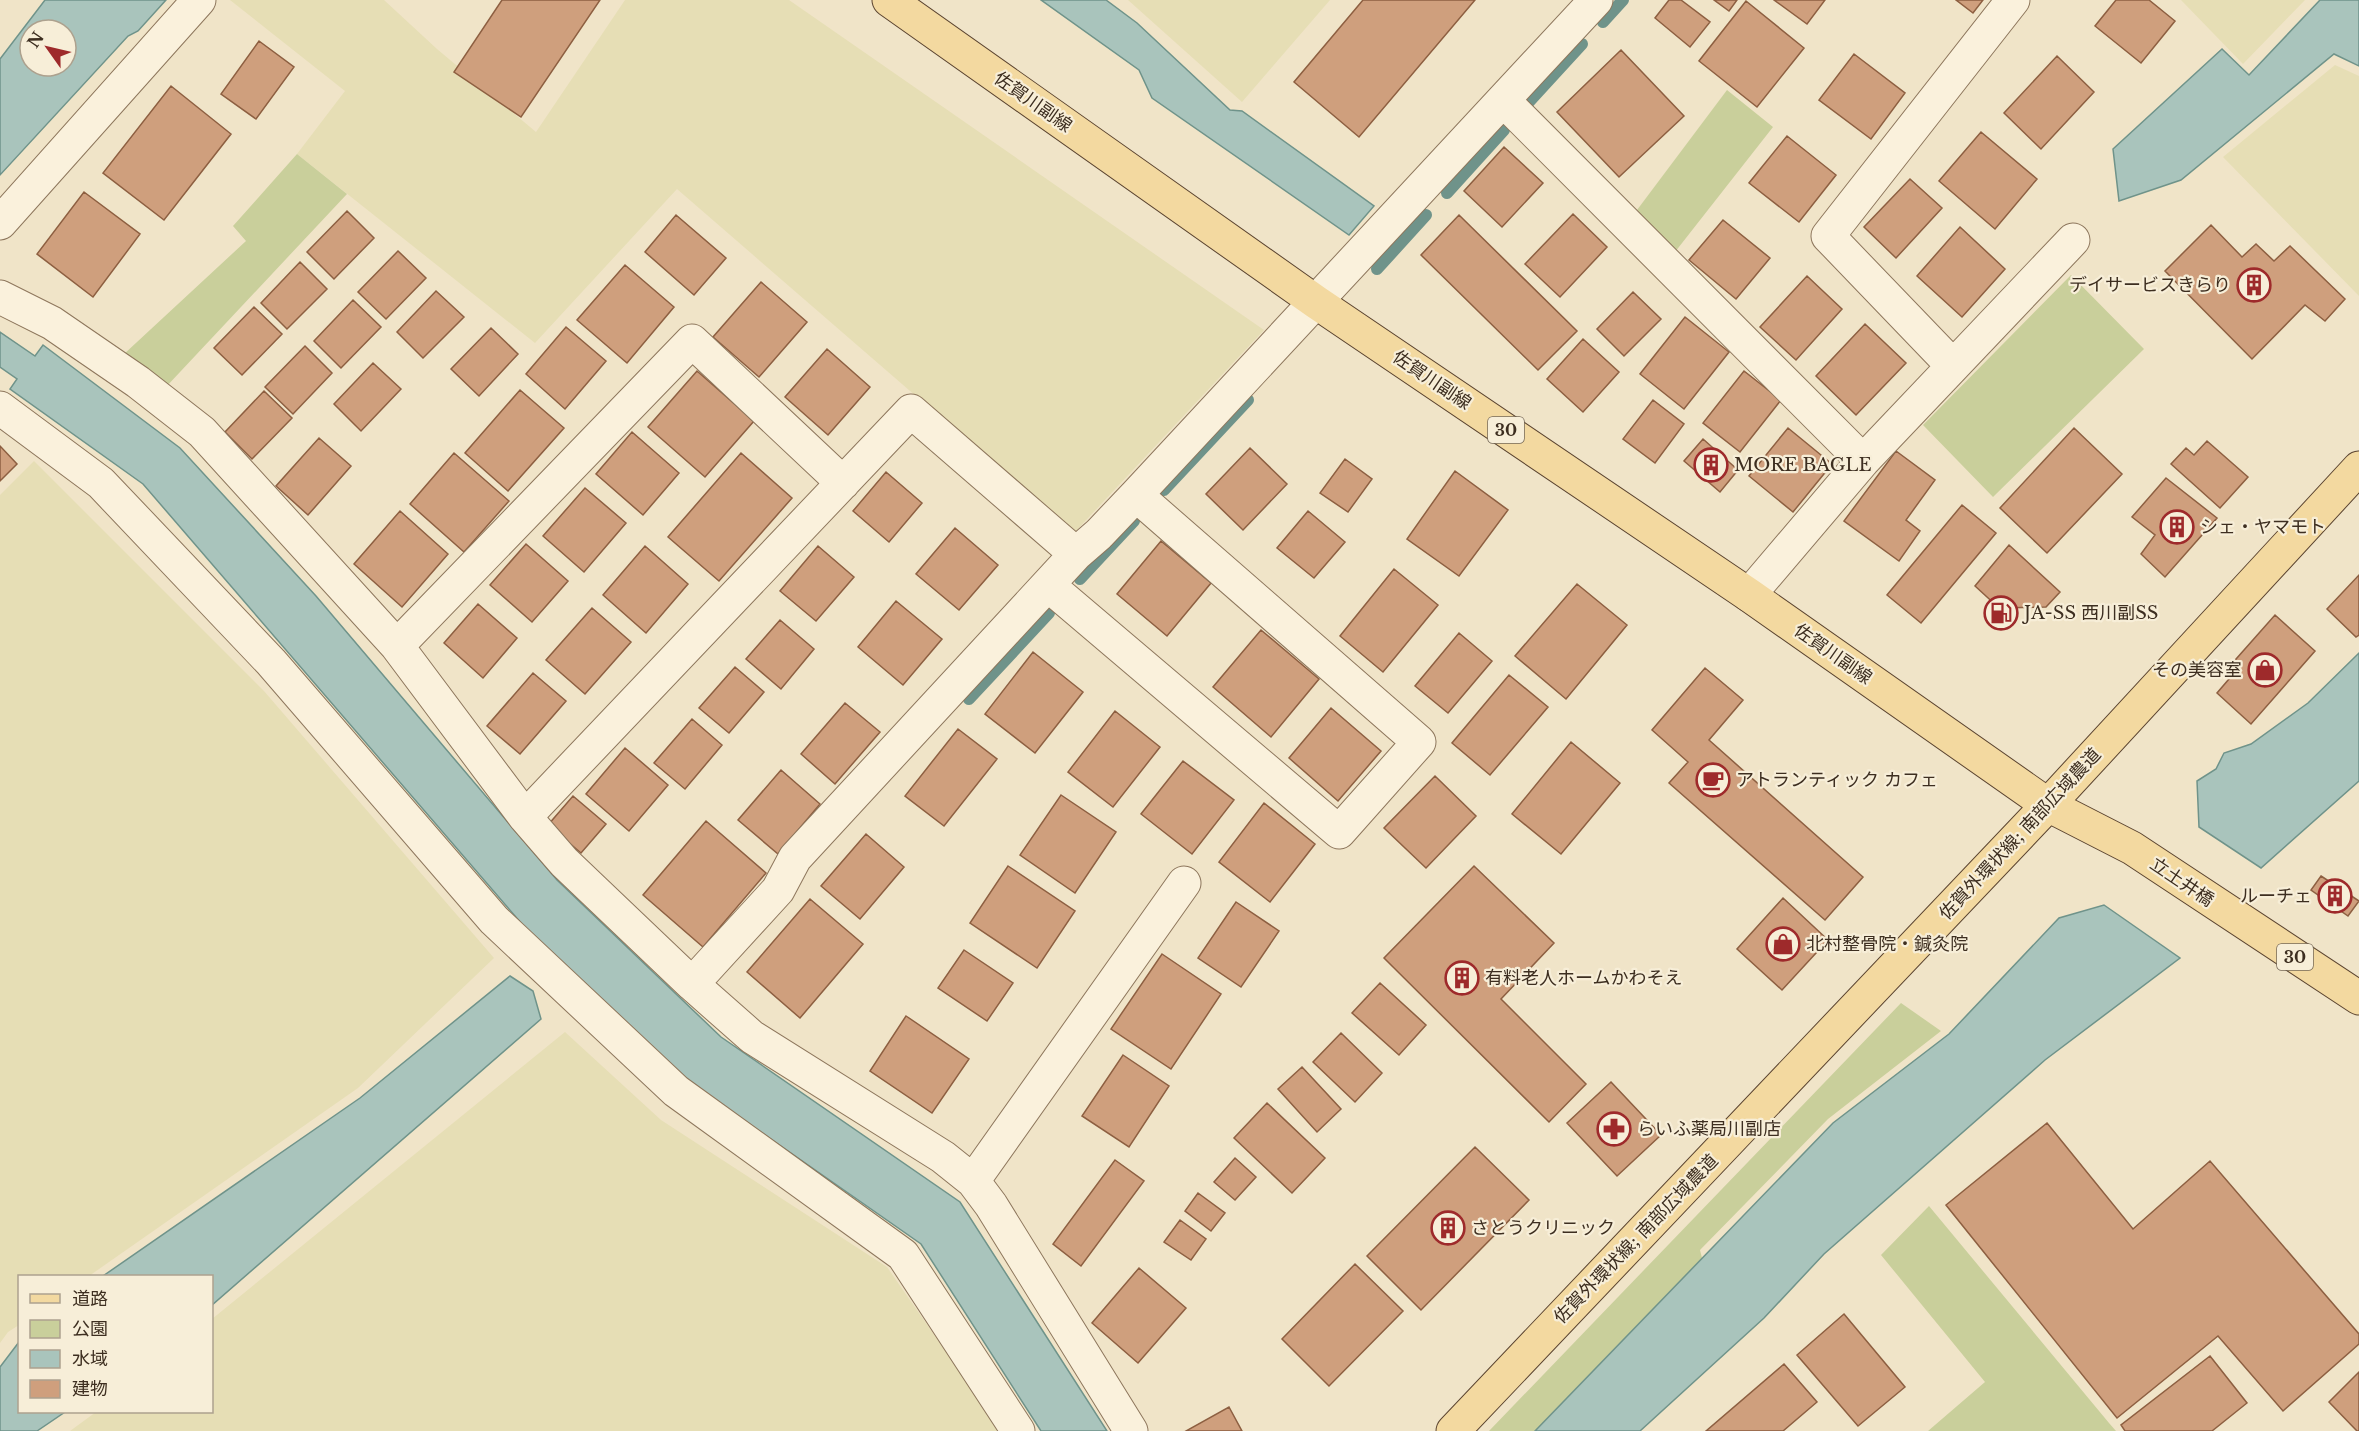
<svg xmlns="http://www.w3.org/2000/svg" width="2359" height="1431" font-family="'Libre Baskerville','Noto Sans JP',serif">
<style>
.farmland{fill:#e6deb5}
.green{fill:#c9cf9b}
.water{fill:#a9c4bc;stroke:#6f938a;stroke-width:1.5;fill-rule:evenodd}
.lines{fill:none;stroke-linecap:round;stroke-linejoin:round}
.stream{stroke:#6f938a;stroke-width:12}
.building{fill:#cf9f7d;stroke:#8d5f41;stroke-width:1.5}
.minor-casing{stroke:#8d765c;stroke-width:35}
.major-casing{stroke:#5b4430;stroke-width:35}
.minor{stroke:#faf1dc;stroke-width:33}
.major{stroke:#f3d9a0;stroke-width:33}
.labels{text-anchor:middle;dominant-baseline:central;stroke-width:4.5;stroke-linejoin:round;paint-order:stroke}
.shield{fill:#f7eed8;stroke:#756857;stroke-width:1.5}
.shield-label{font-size:16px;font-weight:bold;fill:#3d2e20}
.street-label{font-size:18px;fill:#3d2e20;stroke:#f7eed8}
.poi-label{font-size:18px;fill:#3d2e20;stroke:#f7eed8;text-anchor:start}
</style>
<rect width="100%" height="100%" fill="#f0e4c8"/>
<path class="farmland" d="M230,0H384L437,49L536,132L625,0H789L1264,330L1074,533L677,189L535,343L297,154L345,91Z
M1128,0H1330L1242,102Z
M2181,0H2305L2243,64Z
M2335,65L2359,76V296L2223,157Z
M34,461L264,691L494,958L358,1088L89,1276H20L19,1325L8,1332L0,1343V495Z
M565,1032L661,1120L887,1267L1001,1431H70L96,1412H212V1319Z"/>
<path class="green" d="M1727,90L1773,127L1675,252L1637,210Z
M297,154L347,194L165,388L123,355L246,241L233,226Z
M2071,275L2144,349L1993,497L1923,425Z
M1901,1003L1941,1031L1828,1119L1700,1250L1702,1258L1535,1431H1489Z
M1929,1206L2109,1423L2116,1431H1928L1985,1382L1881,1255Z"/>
<path class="water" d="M45,0H166L138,31L128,36L0,175V59ZM30,30H66V66H30Z
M1041,0H1106L1137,23L1230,110L1242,111L1374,206L1349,235L1152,98L1139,70Z
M2320,0H2359V66L2334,54L2181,180L2119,201L2113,149L2222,49L2249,75Z
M0,332L35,356L43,345L180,448L316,596L557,880L721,1037L960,1202L1107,1431H1041L921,1244L692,1084L528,931L143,484L10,389L17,379L0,367Z
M2359,653V781L2261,868L2199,827L2197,781L2216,769L2224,753L2251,744L2308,703Z
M2104,905L2180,958L2045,1060L1824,1254L1764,1318L1640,1431H1535L1833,1123L1949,1034L2059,918Z
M510,976L533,991L541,1019L212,1305V1276H103L360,1098Z
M19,1342L20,1412H65L37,1431H0V1367Z"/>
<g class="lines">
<path class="stream" d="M1603,22L1623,0
M1527,104L1582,44
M1447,193L1504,130
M1377,269L1426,215
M1164,490L1248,400
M1080,579L1134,521
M969,699L1049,613"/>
</g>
<path class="building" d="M502,0H600L521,117L454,72Z
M1363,0H1475L1359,137L1294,82Z
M1669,0H1681L1710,22L1690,47L1655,18Z
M1714,0H1737L1729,11Z
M1774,0H1825L1807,24Z
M1956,0H1983L1973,13Z
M2116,0H2149L2175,21L2141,63L2095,26Z
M1746,1L1804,48L1757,107L1699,61Z
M259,41L294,67L256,119L221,94Z
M1621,50L1684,116L1619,177L1557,112Z
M1854,54L1905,93L1871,139L1819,100Z
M2057,56L2094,92L2041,149L2004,113Z
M171,86L231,134L164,220L103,173Z
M1981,132L2037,179L1995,229L1939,181Z
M1787,136L1836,175L1799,222L1749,183Z
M1504,147L1543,183L1502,227L1464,191Z
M1910,179L1942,208L1896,258L1864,227Z
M84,192L140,234L93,297L37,254Z
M347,211L374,238L334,279L307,252Z
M1573,214L1607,247L1560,297L1525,264Z
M676,215L726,258L694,295L645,252Z
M1459,215L1577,331L1538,370L1421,255Z
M1723,220L1770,258L1736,299L1689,260Z
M2211,225L2242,257L2256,244L2274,261L2290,246L2345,299L2325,321L2305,305L2252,359L2165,271Z
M1960,227L2005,269L1962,317L1917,276Z
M398,251L426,278L386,319L358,292Z
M300,262L327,289L287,329L261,303Z
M625,265L674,307L627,363L577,320Z
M1807,276L1842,309L1796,360L1760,327Z
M761,282L807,322L759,377L713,337Z
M436,291L464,317L423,358L397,332Z
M1633,292L1661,319L1624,356L1597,329Z
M353,300L381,327L341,368L314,341Z
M254,307L282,334L242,375L214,348Z
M1685,317L1729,352L1684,409L1640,374Z
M1865,324L1906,363L1856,415L1816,376Z
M566,327L606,361L565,409L526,374Z
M491,328L518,354L479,396L451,369Z
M1583,339L1619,372L1583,412L1547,379Z
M305,346L332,373L293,414L265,387Z
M827,349L870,387L828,435L785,397Z
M373,363L401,389L361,431L334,404Z
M697,371L754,421L705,477L648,427Z
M1744,371L1781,400L1740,452L1703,423Z
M520,390L564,428L508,491L465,453Z
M264,391L292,418L252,459L225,432Z
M1653,400L1684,424L1655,463L1623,439Z
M1788,428L1832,464L1793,512L1749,476Z
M2074,428L2122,474L2047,553L2000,508Z
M632,432L679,473L643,515L596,474Z
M319,438L351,466L308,515L276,486Z
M1703,439L1738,470L1720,492L1684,461Z
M2207,441L2248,477L2220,508L2171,464L2186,448L2194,455Z
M0,446L17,464L0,481Z
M1250,448L1287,484L1243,530L1206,494Z
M1896,451L1935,480L1906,520L1920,531L1899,561L1844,521Z
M454,453L509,501L464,552L410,504Z
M741,453L792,498L719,581L668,537Z
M1345,459L1372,479L1348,512L1320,493Z
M1455,471L1508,510L1459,576L1407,539Z
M886,472L922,503L889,542L853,511Z
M2166,478L2217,518L2165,577L2141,554L2155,535L2132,517Z
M585,488L626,523L584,572L543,536Z
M1962,505L1996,533L1921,623L1887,595Z
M400,511L448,554L402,607L354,564Z
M1308,511L1345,542L1314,578L1277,548Z
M955,528L998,565L959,610L916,574Z
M1161,541L1211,583L1167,636L1117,594Z
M526,544L568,581L532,622L490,585Z
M2009,545L2060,592L2046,607L1999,608L1975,586Z
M645,546L688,584L646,633L603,595Z
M818,546L854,577L816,621L780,591Z
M1394,569L1438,605L1383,672L1340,636Z
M2359,575V635L2356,637L2327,609Z
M1577,584L1627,625L1566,699L1515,656Z
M896,601L942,639L903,685L858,647Z
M478,604L517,638L483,678L444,643Z
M592,608L631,642L585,694L546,660Z
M2275,615L2315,651L2251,724L2217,693L2235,672L2229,667Z
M780,620L814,649L781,689L746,659Z
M1261,630L1319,679L1271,737L1213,687Z
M1459,633L1492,661L1448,713L1415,686Z
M1033,652L1083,692L1035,753L985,714Z
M735,667L764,692L729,733L699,708Z
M1705,668L1743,700L1709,740L1863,877L1825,920L1669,783L1688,762L1652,730Z
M533,673L566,701L520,754L487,726Z
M1509,675L1548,707L1490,775L1452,743Z
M845,703L880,732L835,784L801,754Z
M1331,708L1381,751L1338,801L1289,758Z
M1115,711L1160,747L1113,807L1068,772Z
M692,719L722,745L685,789L654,763Z
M958,729L997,759L944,826L905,796Z
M1571,742L1620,783L1561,854L1512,814Z
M625,748L668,785L629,831L586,794Z
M1183,761L1234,800L1192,854L1141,814Z
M781,770L820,804L778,854L738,820Z
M1435,776L1476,816L1426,868L1384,828Z
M1061,795L1116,832L1075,893L1020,855Z
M573,796L606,824L581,853L548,825Z
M1264,803L1315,844L1270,902L1219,862Z
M706,821L766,873L703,947L643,895Z
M866,834L904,867L860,919L821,886Z
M1008,866L1075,911L1037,968L970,923Z
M1474,866L1554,943L1501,999L1586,1084L1549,1122L1384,958Z
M2321,876L2359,901L2348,916L2311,890Z
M1783,898L1828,940L1782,990L1737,949Z
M810,899L863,944L800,1018L747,972Z
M1236,902L1279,931L1241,987L1198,958Z
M964,950L1013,983L987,1021L938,988Z
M1162,954L1221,994L1171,1069L1111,1029Z
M1380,983L1426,1025L1399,1055L1352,1013Z
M906,1016L969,1059L932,1113L870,1071Z
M1341,1033L1382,1073L1355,1102L1313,1062Z
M1123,1055L1169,1086L1129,1147L1082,1116Z
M1302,1067L1341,1109L1317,1132L1278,1089Z
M1611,1082L1661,1135L1617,1176L1567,1123Z
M1267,1103L1325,1158L1292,1193L1234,1138Z
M2047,1123L2133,1229L2210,1161L2359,1334V1344L2283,1411L2218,1336L2117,1418L1946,1205Z
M1475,1147L1529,1200L1421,1310L1367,1256Z
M1235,1158L1256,1177L1235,1200L1214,1182Z
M1115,1160L1144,1181L1081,1266L1053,1244Z
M1198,1193L1225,1213L1211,1231L1185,1211Z
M1180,1220L1206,1239L1191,1260L1164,1242Z
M1355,1264L1403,1311L1329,1386L1282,1339Z
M1139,1268L1186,1308L1138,1363L1092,1323Z
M1844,1314L1905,1387L1858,1426L1797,1355Z
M2210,1356L2247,1403L2212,1431H2125L2121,1425Z
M1784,1364L1817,1402L1783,1431H1706Z
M2359,1372V1431H2357L2329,1402Z
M1229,1407L1242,1431H1186Z"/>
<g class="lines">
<g class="minor-casing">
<path id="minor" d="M1503,100L1863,461
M0,223L199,0
M0,297L52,323L138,382L202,432L397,646L525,817L564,862L692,984L752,1037L943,1157L973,1181L991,1205L1131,1431
M1952,365L1828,236L2013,0
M0,408L101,483L271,662L494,920L676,1091L903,1255L1018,1431
M1048,585L1339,832L1419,742L1136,495
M1749,595L1863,461L2073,240
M397,646L692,341L843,483
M525,817L911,411L1076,554
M692,984L778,890L795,858L1076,554L1099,534L1136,495L1596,0
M973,1181L1184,883"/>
</g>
<g class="major-casing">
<path id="major" d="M889,0L1316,302L1749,595L2048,805L2132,848L2359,998
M1453,1431L2048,805L2359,468"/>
</g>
<use href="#minor" class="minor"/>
<use href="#major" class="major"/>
</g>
<defs>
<g id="building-ring" transform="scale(1.725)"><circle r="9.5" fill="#f7eed8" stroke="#9e2a2b" stroke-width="1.5"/><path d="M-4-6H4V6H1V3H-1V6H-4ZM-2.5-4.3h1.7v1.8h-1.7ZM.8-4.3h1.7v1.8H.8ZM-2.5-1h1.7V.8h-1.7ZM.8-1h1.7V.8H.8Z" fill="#9e2a2b"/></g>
<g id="fuel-ring" transform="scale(1.725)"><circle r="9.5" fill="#f7eed8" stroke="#9e2a2b" stroke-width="1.5"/><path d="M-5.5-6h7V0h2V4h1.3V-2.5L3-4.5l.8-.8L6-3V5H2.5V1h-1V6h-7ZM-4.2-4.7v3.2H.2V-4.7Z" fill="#9e2a2b"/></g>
<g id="shop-ring" transform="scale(1.725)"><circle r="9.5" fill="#f7eed8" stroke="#9e2a2b" stroke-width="1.5"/><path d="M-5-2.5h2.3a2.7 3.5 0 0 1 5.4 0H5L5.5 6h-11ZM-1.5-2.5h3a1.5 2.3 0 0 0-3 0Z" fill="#9e2a2b"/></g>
<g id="cafe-ring" transform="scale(1.725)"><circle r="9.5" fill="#f7eed8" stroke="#9e2a2b" stroke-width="1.5"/><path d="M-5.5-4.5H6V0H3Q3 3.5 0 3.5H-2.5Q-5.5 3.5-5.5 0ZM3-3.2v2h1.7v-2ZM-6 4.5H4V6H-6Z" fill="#9e2a2b"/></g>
<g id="pharmacy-ring" transform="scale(1.725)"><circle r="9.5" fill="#f7eed8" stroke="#9e2a2b" stroke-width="1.5"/><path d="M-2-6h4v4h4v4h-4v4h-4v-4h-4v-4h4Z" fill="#9e2a2b"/></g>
</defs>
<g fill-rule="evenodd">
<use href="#building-ring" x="2254" y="285"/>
<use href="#building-ring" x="1711" y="465"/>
<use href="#building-ring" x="2177" y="527"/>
<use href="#fuel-ring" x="2001" y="613"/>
<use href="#shop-ring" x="2265" y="670"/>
<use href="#cafe-ring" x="1713" y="780"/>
<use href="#building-ring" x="2335" y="896"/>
<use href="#shop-ring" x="1783" y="944"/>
<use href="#building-ring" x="1462" y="978"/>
<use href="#pharmacy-ring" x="1614" y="1129"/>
<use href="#building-ring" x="1448" y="1228"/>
</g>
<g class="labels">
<g class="shield">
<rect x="1488" y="417" width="36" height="26" rx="4.5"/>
<rect x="2277" y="944" width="36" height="26" rx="4.5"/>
</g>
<g class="shield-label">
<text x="1506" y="430">30</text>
<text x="2295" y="957">30</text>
</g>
<g class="street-label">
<text transform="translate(1033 102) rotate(35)">佐賀川副線</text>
<text transform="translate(1432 380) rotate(34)">佐賀川副線</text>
<text transform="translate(1833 654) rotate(35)">佐賀川副線</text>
<text transform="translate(2020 834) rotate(-47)">佐賀外環状線; 南部広域農道</text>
<text transform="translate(2182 882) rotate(34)">立土井橋</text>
<text transform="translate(1636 1239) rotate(-46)">佐賀外環状線; 南部広域農道</text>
</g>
<g class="poi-label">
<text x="2231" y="285" text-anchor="end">デイサービスきらり</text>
<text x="1734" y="465">MORE BAGLE</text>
<text x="2200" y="527">シェ・ヤマモト</text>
<text x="2024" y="613">JA-SS 西川副SS</text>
<text x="2242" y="670" text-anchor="end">その美容室</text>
<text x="1736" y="780">アトランティック カフェ</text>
<text x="2312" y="896" text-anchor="end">ルーチェ</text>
<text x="1806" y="944">北村整骨院・鍼灸院</text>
<text x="1485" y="978">有料老人ホームかわそえ</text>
<text x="1637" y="1129">らいふ薬局川副店</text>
<text x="1471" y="1228">さとうクリニック</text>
</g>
</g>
<rect x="18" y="1275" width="195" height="138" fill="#f7eed8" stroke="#ada18e" stroke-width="1.5"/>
<rect x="30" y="1294" width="30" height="9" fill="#f3d9a0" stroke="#ada18e" stroke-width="1.5"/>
<text x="72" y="1305" font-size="18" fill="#3d2e20">道路</text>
<rect x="30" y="1320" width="30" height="18" fill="#c9cf9b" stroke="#ada18e" stroke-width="1.5"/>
<text x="72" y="1335" font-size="18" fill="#3d2e20">公園</text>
<rect x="30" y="1350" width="30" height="18" fill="#a9c4bc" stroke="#ada18e" stroke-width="1.5"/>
<text x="72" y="1365" font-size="18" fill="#3d2e20">水域</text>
<rect x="30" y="1380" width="30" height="18" fill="#cf9f7d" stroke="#ada18e" stroke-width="1.5"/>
<text x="72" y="1395" font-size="18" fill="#3d2e20">建物</text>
<g transform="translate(48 48) rotate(304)"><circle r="28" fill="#f7eed8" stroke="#ada18e" stroke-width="1.5"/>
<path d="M0-4.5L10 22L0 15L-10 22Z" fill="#9e2a2b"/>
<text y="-9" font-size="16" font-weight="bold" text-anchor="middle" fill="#3d2e20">N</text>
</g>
</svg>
